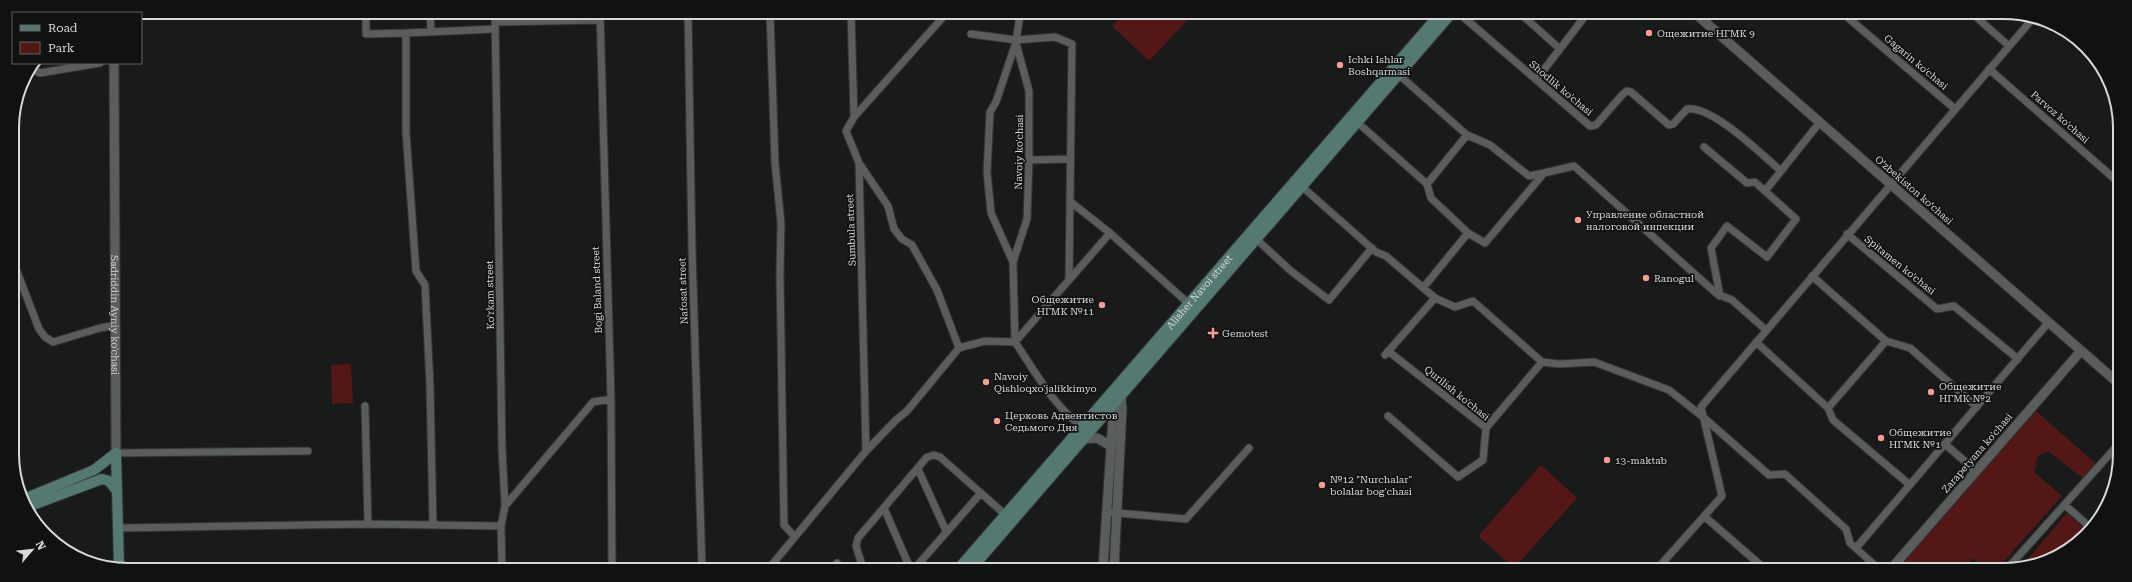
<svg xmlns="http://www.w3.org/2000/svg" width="2132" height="582" font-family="'Roboto Serif',serif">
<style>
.green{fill:#531816}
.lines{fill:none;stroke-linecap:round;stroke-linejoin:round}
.minor-casing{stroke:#333434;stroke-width:9}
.tertiary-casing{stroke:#333434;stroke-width:11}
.secondary-casing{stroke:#333434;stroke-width:12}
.minor{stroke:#595d5c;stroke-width:7}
.tertiary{stroke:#595d5c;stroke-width:9}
.secondary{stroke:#547972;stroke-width:10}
.poi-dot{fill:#f59c93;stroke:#101212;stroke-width:1.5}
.labels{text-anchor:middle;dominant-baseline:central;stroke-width:3.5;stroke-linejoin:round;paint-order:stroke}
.poi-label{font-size:10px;fill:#d7d9d8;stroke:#101212;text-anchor:start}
.street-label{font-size:10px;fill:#d7d9d8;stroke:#101212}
.rim{fill:none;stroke:#d7d9d8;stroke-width:2}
</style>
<rect width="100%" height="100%" fill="#191b1b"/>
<path class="green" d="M1123,14H1193L1149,61L1112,26Z
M351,364L353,403L332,404L331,365Z
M2036,411L2096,464L2084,479L2048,451L2038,456L2034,472L2062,496L1996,570H1986L1973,558L1962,570H1896Z
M1541,465L1577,498L1514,568L1478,536Z
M2067,513L2088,532L2075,546L2023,565Z"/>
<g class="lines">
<g class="minor-casing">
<path id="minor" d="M366,12V34L406,33
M430,13L431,31
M495,13L502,448L505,506L501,526L502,567
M600,13L611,399L612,567
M688,13L692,250L702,567
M770,13L775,163L781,223L780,274L784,525L795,537
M851,13L854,117L846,131L859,163L866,451
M1461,15L1590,126L1596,125L1622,95L1627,91L1631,92L1669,125L1673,124L1687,109C1713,106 1761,154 1781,171
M1522,15L1560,49
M1846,16L1955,109
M1975,16L2009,46
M495,22L600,20
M971,34L1016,40L1055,37L1072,44L1069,280
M30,68L40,73L100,63
M1989,69L2117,181
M1398,74L1467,135L1490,145L1529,176L1544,173
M1536,80L1586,15
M854,117L944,16L943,14
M1357,122L1427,184L1431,198L1468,233L1485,243L1544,173L1574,166L1717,294L1732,300L1766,330
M1704,147L1747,183L1755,182L1796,219L1767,257L1727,226L1711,248L1720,296
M1029,160L1071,159
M859,163L888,206L894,229L902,239L912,245L937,290L959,348
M1299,184L1376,252L1386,256L1435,298L1455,307L1473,301L1542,362
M1427,184L1467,135
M1765,191L1820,122
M1072,203L1110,233L1189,304
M1847,234L1937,309L1954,306L2018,359
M1254,237L1291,271L1329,300L1372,248
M13,261L39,329L45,337L53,342L100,328L116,325
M1013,262L1027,219L1029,160V91L1016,43
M1812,276L1886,341L1910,348L1977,407
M1423,288L1468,233
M1015,342L1013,262L991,213L987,172L990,112L996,102L1016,42L1020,14
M1015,342L1110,233
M1756,342L1828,408L1833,420L1910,485
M1388,351L1486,428
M1385,355L1435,298
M1542,362L1559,364L1594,362L1669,390L1703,417L1769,475L1785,474L1846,529L1850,543L1880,570
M365,406L368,524
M1828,408L1886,341
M1388,416L1458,477L1483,460L1486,428
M1486,428L1542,362
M1945,444L1976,471
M116,453L308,451
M918,469L946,531
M2065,505L2091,528
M505,506L593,402L611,399
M884,508L910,568
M1106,512L1186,519L1249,448
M1704,516L1765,569
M433,525L430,386L425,285L416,271L406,132V33L495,29
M119,528L368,524L501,526
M1856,548L2048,323
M770,567L866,451L896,420L907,411L959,348L985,341L1015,342C1034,370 1057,412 1086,429
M833,568L837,563
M863,568L856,546L858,538L927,457L934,455L940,457L1008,517
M915,568L981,493
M1657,569L1722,496L1701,407L2035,16
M2006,570L2116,447"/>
</g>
<g class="tertiary-casing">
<g id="tertiary">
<path d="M1697,15L2117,382"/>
<path id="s1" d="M114,63L116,453"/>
<path d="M1084,439L1097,438L1111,446"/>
<path d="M1103,568L1113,417L1114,406L1112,401"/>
<path d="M1114,568L1122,409L1121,397L1118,393"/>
<path d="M1890,570L2080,352"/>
</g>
</g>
<g class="secondary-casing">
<g id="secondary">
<path d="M116,453L119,566"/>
<path d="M26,498L94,470L116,453"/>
<path d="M30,506L102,479L109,481L117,491"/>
<path id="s2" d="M959,568L1439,15"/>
<path d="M972,568L1450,15"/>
</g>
</g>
<use href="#minor" class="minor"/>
<use href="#tertiary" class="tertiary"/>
<use href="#secondary" class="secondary"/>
</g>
<g class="poi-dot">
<circle cx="1649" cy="33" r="4"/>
<circle cx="1340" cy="65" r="4"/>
<circle cx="1578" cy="220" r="4"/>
<circle cx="1646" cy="278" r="4"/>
<circle cx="1102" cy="305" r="4"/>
<path d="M1211 327h4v4h4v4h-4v4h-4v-4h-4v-4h4z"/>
<circle cx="986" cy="382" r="4"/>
<circle cx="1931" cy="392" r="4"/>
<circle cx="997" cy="421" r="4"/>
<circle cx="1881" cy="438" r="4"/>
<circle cx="1607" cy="460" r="4"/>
<circle cx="1322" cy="485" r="4"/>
</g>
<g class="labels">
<g class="poi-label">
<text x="1657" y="33">Ощежитие НГМК 9</text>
<text x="1348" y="59">Ichki Ishlar<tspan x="1348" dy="12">Boshqarmasi</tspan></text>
<text x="1586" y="214">Управление областной<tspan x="1586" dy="12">налоговой инпекции</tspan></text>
<text x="1654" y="278">Ranogul</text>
<text x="1094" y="299" text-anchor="end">Общежитие<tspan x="1094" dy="12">НГМК №11</tspan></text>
<text x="1222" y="333">Gemotest</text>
<text x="994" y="376">Navoiy<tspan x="994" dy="12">Qishloqxo'jalikkimyo</tspan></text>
<text x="1939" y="386">Общежитие<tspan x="1939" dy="12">НГМК №2</tspan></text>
<text x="1005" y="415">Церковь Адвентистов<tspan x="1005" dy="12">Седьмого Дня</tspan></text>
<text x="1889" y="432">Общежитие<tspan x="1889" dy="12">НГМК №1</tspan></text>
<text x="1615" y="460">13-maktab</text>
<text x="1330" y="479">№12 "Nurchalar"<tspan x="1330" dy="12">bolalar bog'chasi</tspan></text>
</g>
<g class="street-label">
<text transform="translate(1916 62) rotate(40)">Gagarin ko'chasi</text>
<text transform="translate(1561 88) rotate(40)">Shodlik ko'chasi</text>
<text transform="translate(2060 117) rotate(41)">Parvoz ko'chasi</text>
<text transform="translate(1019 152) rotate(-89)">Navoiy ko'chasi</text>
<text transform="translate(1914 190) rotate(41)">O‘zbekiston ko‘chasi</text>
<text transform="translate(851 230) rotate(-92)">Sumbula street</text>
<text transform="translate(1900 265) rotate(39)">Spitamen ko'chasi</text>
<text transform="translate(597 290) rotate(-92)">Bogi Baland street</text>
<text transform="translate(683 291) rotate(-92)">Nafosat street</text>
<text stroke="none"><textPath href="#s2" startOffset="366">Alisher Navoi street</textPath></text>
<text transform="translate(490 295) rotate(-91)">Ko'rkam street</text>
<text stroke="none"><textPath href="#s1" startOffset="252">Sadriddin Ayniy ko'chasi</textPath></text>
<text transform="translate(1457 393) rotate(39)">Qurilish ko'chasi</text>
<text transform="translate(1977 453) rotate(-49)">Zarapetyana ko'chasi</text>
</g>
</g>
<path d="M0 0H2132V582H0ZM128 19H2004A109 109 0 0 1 2113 128V454A109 109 0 0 1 2004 563H128A109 109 0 0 1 19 454V128A109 109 0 0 1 128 19Z" fill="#101212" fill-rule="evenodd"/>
<path class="rim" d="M128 19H2004A109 109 0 0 1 2113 128V454A109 109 0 0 1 2004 563H128A109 109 0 0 1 19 454V128A109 109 0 0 1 128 19Z"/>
<rect x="12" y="12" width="130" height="52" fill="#101212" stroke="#606261"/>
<rect x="20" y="25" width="20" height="6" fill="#547972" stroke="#606261"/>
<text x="48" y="32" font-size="12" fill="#d7d9d8">Road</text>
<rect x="20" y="42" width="20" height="12" fill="#531816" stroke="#606261"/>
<text x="48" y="52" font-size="12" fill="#d7d9d8">Park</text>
<g transform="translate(32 550) rotate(62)" stroke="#101212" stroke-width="3" paint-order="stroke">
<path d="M0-3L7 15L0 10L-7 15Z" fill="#d7d9d8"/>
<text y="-6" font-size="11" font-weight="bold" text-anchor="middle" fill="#d7d9d8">N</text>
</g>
</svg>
